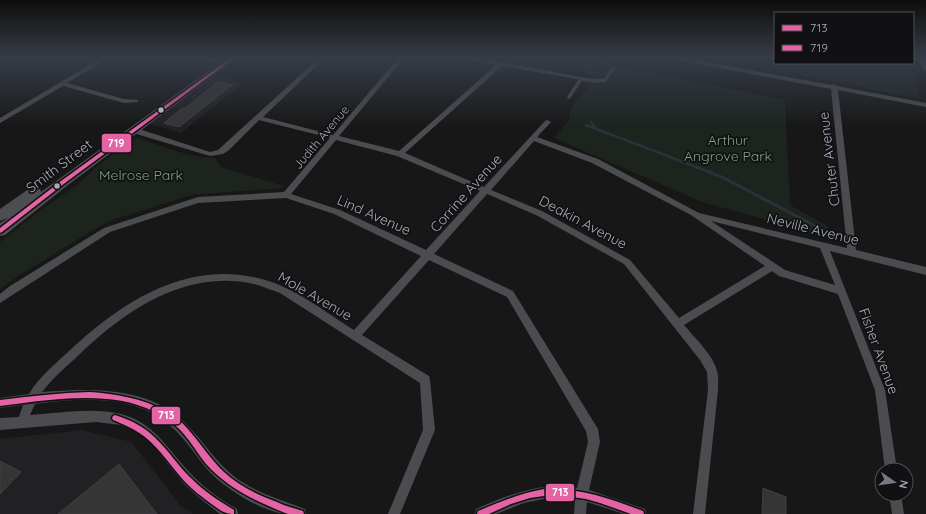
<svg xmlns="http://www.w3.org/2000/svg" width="926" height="514" font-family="Quicksand,sans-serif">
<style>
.built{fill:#212123}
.green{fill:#1d241e}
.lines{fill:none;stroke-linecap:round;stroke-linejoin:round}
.stream-far1{stroke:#2a3239;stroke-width:2.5}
.stream{stroke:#2a3239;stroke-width:3}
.building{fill:#353536;stroke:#3f4043}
.path{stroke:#4d4e52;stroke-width:1;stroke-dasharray:1.5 2.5;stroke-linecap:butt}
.service{stroke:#4b4c50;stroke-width:3.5}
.minor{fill:#4b4c50;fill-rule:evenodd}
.secondary{fill:#4a4a4e;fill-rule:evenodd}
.trunk{fill:#4e4e52;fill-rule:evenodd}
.bus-1-casing{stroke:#111113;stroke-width:3}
.bus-2-casing{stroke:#111113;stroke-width:3}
.bus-1{fill:#e463a4;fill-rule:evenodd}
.bus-2{fill:#e463a4;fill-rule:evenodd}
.bus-dot{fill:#a8adb8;stroke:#111113;stroke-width:1.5}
.labels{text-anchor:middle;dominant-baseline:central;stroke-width:3.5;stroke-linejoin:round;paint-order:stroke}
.far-street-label{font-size:12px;fill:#a8adb8;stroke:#111113}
.park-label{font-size:14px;fill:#7fa381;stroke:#111113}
.street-label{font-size:14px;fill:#a8adb8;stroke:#111113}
.line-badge{stroke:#111113;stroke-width:1.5}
.badge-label{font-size:11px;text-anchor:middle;font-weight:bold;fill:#fff}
</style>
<rect width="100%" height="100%" fill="#171717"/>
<path class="built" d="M214,75L243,83L181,133L150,124Z
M82,430L131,442L181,506L193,514H0V439Z"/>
<path class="green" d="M589,60L785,100L790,205L829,227L826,236L702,202L554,138L569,120L571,108L591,83L594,76L583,71Z
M795,63H910L921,99L866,89L865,87L794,74Z
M138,138C163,146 189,158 215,158L221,167L284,186L282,188L191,195L115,219L98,227L18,276L0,289V242L42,209L77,185L94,169L132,139Z"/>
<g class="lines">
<path class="stream-far1" d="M591,122L596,128
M586,125L712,173"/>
<path class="stream" d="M709,172L724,178L823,230"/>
</g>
<path class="building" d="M218,82L232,85L179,127L164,123L182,108L184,109Z
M0,461L21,472L0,494Z
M119,464L157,514H58Z
M763,488L786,497V514H762Z"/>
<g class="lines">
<path class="path" d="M586,73L594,57"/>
<path class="service" d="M602,61L604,57
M569,97L581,79L595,81L605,80L613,69"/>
<path class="minor" d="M103,57H110L67,83L124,99L138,100V102L124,103L63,86L0,123V118Z
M197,57H205L219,61L216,63Z
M320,57H326L263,117L333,135L399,57H405L339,136L399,151L496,65L465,59L462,57H472L581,77L583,78V80L502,66L405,153L484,187L545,121L547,120L551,122L537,137L598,159L699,213L847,248L831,89L672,59L669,57H679L831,85L834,84L837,86L926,103V107L838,90L856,250L926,267V275L830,251L885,390L897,470H885L875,390L838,294L779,276L772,271L684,325C694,337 714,356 717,371C719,377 718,384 718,390L705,514H693L708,390L707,372L700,360L624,264L536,215L487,194L434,254L513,291L598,429L600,442L589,490L645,509L646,514H624L587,502L586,514H574L575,500L544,499L524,503L496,514H475L476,509C509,495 541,481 577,488L588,442L586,431L507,297L429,260L362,335L429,376L430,380L435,430L400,514H388L423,430L420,383L280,293C271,290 262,286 254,284C189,269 130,307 85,349C71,363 54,376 42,392C89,388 148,386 184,422C203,440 215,462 236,478C257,493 281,500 305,509L306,514C298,514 287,514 279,513C255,507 224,488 207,469C189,447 178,427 152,413C119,395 71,399 35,404L30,415C59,413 93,407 121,414C156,423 170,453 193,476C206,489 221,500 237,509L238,514H220L202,500L184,484L154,447L140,434L121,425L96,422L0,430V418L19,417L23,405L0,408V398L29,394C39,377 54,365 68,352C118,305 181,262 253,277C291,284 322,310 354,330L421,256L334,214L286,198L198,203L110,232L0,303V294L10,286L104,228L198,197L284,192L330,138L259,120L229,150L223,154L210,156L130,132L129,130L133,128H136L210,152L218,150ZM336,140L397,156L480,191L426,250L340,210L291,194ZM534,141L592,163L691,215L765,266L679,318L630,260L542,211L491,190ZM711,221L820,248L835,285L785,270Z
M889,494H901L904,514H892Z"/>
<path class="secondary" d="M918,57H926V71L922,68Z"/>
<path class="trunk" d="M228,57H239L68,185L5,235L0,236V223L8,218L0,221V209L30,188L35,186L40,188L41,192Z"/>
<g class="bus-1-casing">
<path id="bus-1" d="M90,392C116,394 142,398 165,411C174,416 181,421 187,428C200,442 210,459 224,472C239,486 258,495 277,502C285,506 294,508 303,511L304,514C299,514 293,514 288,514C283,512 277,510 271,507C247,497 224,484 206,464C198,454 191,442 182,432C174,423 164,416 153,411C109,389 47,400 0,406V400C30,396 59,393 90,392Z
M115,415C124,418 132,421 140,426C162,439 174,462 192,479C204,491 219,501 234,510V514C223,514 219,509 210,503C202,497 193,490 186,483C172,468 161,450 145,437C135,429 125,425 113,420L112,418L113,416Z
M544,489C581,488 609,498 643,511L644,514H631L600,503L586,499L572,497L559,496H544L530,498L511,504L489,514H477L478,511C501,502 520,493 544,489Z"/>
</g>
<g class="bus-2-casing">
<path id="bus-2" d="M232,57H236L65,183L2,232L0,233V228L61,181Z"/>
</g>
<use href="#bus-1" class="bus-1"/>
<use href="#bus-2" class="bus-2"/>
</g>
<linearGradient id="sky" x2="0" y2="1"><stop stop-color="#0d0d0d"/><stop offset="0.45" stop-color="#363c47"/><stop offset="1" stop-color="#363c47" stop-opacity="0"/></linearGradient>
<rect width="926" height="128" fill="url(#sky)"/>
<g class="bus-dot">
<circle cx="161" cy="110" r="3.5"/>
<circle cx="57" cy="186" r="3.5"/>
</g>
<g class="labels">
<g class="far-street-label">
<text transform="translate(321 137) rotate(-50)">Judith Avenue</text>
</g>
<g class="park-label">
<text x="728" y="140">Arthur<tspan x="728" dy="16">Angrove Park</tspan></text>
<text x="141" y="175">Melrose Park</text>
</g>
<g class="street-label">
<text transform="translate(829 159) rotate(-97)">Chuter Avenue</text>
<text transform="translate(59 166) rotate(-37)">Smith Street</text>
<text transform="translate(466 193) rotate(-48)">Corrine Avenue</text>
<text transform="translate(374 215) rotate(24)">Lind Avenue</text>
<text transform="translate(583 222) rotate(28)">Deakin Avenue</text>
<text transform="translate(813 229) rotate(14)">Neville Avenue</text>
<text transform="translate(315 296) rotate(30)">Mole Avenue</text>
<text transform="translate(879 351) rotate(70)">Fisher Avenue</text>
</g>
</g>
<g class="line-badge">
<rect x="101" y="133" width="31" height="20" rx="4" fill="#e463a4"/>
<rect x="151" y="406" width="30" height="19" rx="4" fill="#e463a4"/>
<rect x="545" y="483" width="30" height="19" rx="4" fill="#e463a4"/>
</g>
<g class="badge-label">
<text x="116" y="147">719</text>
<text x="166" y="419">713</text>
<text x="560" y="496">713</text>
</g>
<rect x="774" y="12" width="140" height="52" fill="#111113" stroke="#4d4f55"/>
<rect x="782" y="25" width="20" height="6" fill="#e463a4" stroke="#4d4f55"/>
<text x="810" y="32" font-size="12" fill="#a8adb8">713</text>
<rect x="782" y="45" width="20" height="6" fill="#e463a4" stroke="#4d4f55"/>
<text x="810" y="52" font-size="12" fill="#a8adb8">719</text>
<g transform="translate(894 482) rotate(103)"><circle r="19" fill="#111113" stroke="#4d4f55"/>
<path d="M0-3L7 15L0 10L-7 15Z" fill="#757880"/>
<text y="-6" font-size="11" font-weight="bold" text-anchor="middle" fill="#a8adb8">N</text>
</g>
</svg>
